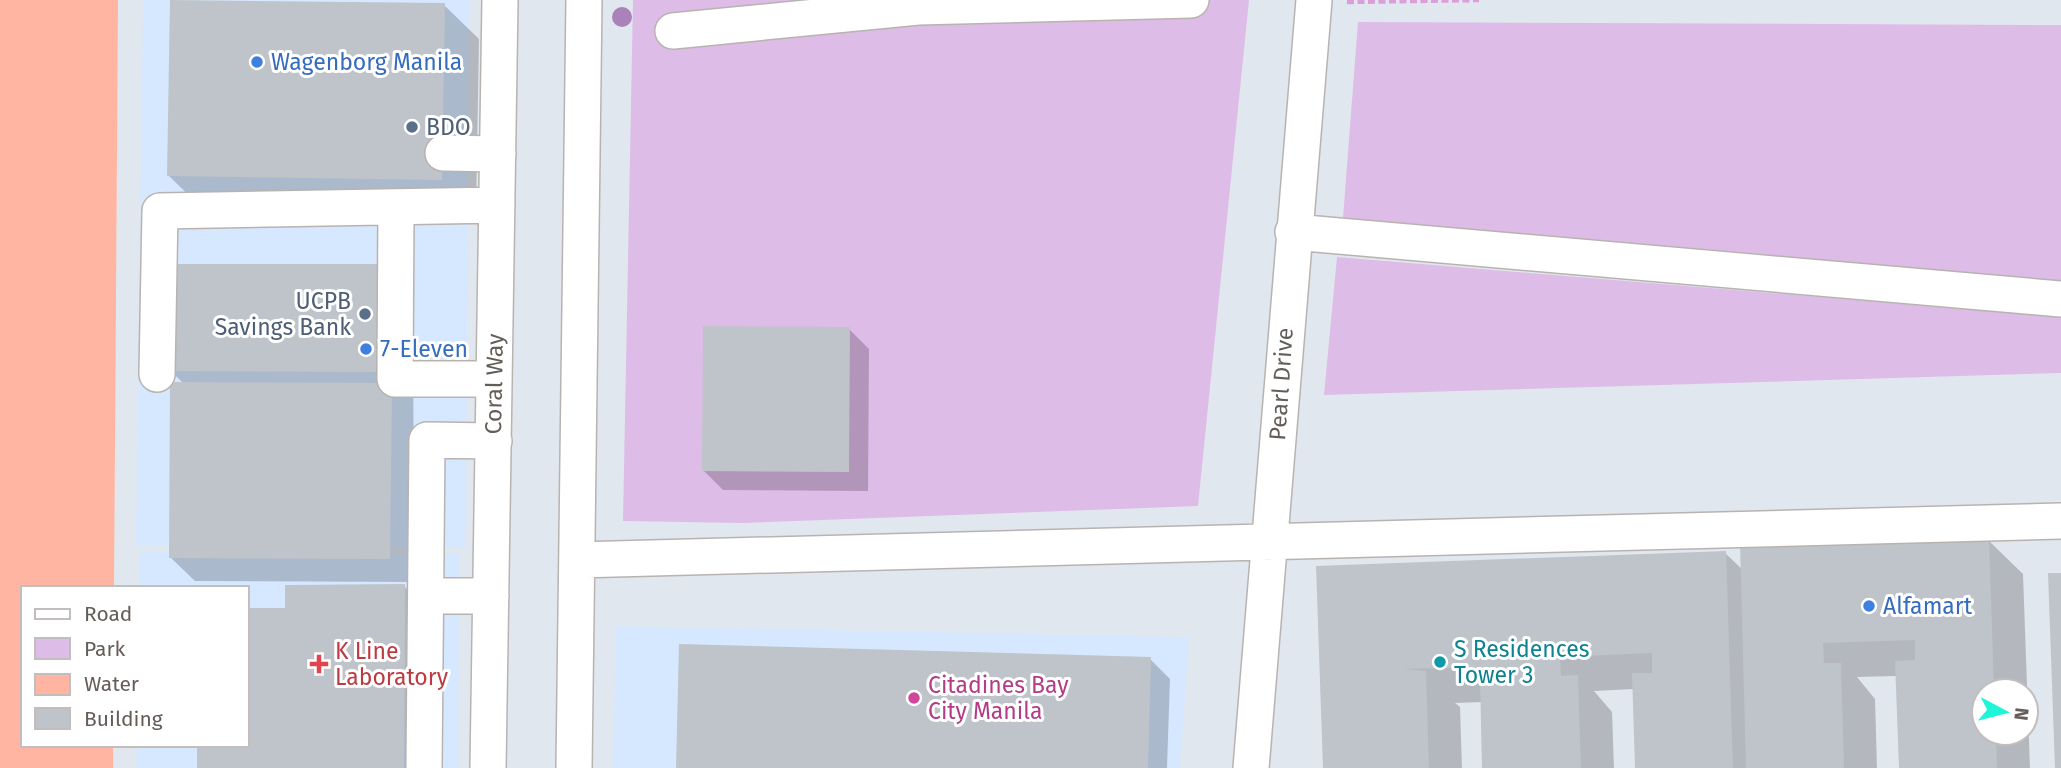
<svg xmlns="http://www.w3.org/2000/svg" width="2061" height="768" font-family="'Fira Sans',sans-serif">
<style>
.commercial{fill:#d6e8ff}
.green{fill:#debce8}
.water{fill:#ffb5a1}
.shadow{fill:#0003;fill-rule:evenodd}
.building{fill:#bec4c9}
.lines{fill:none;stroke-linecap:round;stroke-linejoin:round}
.minor-casing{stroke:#b8b3af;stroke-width:38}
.path{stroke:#db9ed9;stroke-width:4.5;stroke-dasharray:7 3.5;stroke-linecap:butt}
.minor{stroke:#fff;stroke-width:35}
.tree{fill:#aa82b9}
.shop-dot{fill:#3f7fe0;stroke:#fff;stroke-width:2.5}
.service-dot{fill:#5c6f8a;stroke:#fff;stroke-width:2.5}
.culture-dot{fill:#0f9aa8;stroke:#fff;stroke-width:2.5}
.health-dot{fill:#e0444e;stroke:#fff;stroke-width:2.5}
.hotel-dot{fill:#d1479c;stroke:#fff;stroke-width:2.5}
.labels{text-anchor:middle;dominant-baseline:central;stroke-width:6;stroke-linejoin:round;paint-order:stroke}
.shop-label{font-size:23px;fill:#366cbe;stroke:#fff;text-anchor:start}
.service-label{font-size:23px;fill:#4e5e75;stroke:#fff;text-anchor:start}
.street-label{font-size:23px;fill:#645d5a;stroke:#fff}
.culture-label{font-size:23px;fill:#0d838f;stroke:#fff;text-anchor:start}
.health-label{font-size:23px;fill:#be3a42;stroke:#fff;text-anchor:start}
.hotel-label{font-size:23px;fill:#b23c85;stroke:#fff;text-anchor:start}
</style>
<rect width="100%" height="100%" fill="#e1e7ee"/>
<path class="commercial" d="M143,0H469L466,548L136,545Z
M139,552L459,553L458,768H136L137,745H247V588H139Z
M615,626L1189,637L1180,768H614Z"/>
<path class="green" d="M633,0H1249L1198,506L744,523L623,521Z
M1358,22L2061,25V283L1342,231Z
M1337,257L2061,317V373L1324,395Z"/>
<path class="water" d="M0,0H118L114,588H23V745H113V768H0Z"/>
<path class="shadow" d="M444,5L479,39L476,214L204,210L169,176Z
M413,300L414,582L195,581L170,557L184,384L171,371Z
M849,329L869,349L868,491L723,490L703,470Z
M1988,540L2023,574L2030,768H1900L1897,676L1857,677L1875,699L1877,768H1636L1634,689L1594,691L1612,712L1614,768H1484L1482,702L1455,703L1460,707L1462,768H1325L1318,568L1725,553L1743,570ZM1984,691H2026V733H1984Z
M404,586L428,610V768H198L247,745V610L286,609Z
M1150,659L1170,679L1167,768H677Z"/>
<path class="building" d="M170,0L445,3L442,180L167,176Z
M170,264H380V372L169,371Z
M703,326L850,327L849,472L702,471Z
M170,382L392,383L390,559L169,558Z
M1989,538L1994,691H1984V733H1996L1997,768H1899L1895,661L1915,660V640L1823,643L1824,663H1841L1844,768H1746L1740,543Z
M1726,551L1733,768H1635L1632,673H1652V653L1560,657L1561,676L1578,675L1581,768H1482L1480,677L1489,676V667L1404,669L1426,671L1429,768H1323L1316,566Z
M2048,573H2061V768H2055Z
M405,584L404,768H197V745H247V608H285V585Z
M679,644L1151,657L1148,768H676Z"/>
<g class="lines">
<g class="minor-casing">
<path id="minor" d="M673,31L918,7L1191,0
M443,153L498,154
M396,207L395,379H494
M1293,232L2061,299
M157,374L160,211L497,205
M577,560L2061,521
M427,596H491
M424,768L427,440L494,441
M488,768L500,0
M574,768L584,0
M1251,768L1314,0"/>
</g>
<path class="path" d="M1347,2L1479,0"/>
<use href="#minor" class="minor"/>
</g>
<circle class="tree" cx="622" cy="17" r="10"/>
<g class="shop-dot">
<circle cx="257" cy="62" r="7"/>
<circle cx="366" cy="349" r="7"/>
<circle cx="1869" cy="606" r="7"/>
</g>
<g class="service-dot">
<circle cx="412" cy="127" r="7"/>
<circle cx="365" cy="314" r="7"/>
</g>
<circle class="culture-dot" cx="1440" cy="662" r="7"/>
<path class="health-dot" d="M315.5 653.5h7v7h7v7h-7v7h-7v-7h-7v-7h7z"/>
<circle class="hotel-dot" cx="914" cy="698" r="7"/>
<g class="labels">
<g class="shop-label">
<text x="271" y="62">Wagenborg Manila</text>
<text x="380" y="349">7-Eleven</text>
<text x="1883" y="606">Alfamart</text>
</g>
<g class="service-label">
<text x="426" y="127">BDO</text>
<text x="351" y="301" text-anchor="end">UCPB<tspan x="351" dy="26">Savings Bank</tspan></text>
</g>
<g class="street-label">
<text transform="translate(494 384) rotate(-89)">Coral Way</text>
<text transform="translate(1281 384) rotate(-86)">Pearl Drive</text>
</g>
<g class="culture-label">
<text x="1454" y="649">S Residences<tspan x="1454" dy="26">Tower 3</tspan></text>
</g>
<g class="health-label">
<text x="335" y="651">K Line<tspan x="335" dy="26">Laboratory</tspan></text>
</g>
<g class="hotel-label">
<text x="928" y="685">Citadines Bay<tspan x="928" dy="26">City Manila</tspan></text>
</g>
</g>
<rect x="21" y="586" width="228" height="161" fill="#ffffff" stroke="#c1bebd" stroke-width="2"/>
<rect x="35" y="609" width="35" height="10" fill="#ffffff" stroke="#c1bebd" stroke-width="2"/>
<text x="84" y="621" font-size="21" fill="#645d5a">Road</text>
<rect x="35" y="638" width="35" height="21" fill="#debce8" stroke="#c1bebd" stroke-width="2"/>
<text x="84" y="656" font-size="21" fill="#645d5a">Park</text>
<rect x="35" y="674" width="35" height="21" fill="#ffb5a1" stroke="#c1bebd" stroke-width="2"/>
<text x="84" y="691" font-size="21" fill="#645d5a">Water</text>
<rect x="35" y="708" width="35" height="21" fill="#bec4c9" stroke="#c1bebd" stroke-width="2"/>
<text x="84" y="726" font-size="21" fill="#645d5a">Building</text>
<g transform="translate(2005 712) rotate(97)"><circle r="33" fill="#ffffff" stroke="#c1bebd" stroke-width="2"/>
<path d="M0-5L12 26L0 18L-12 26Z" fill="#1ff6d8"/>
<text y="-10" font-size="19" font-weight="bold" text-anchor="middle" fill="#645d5a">N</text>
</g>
</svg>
